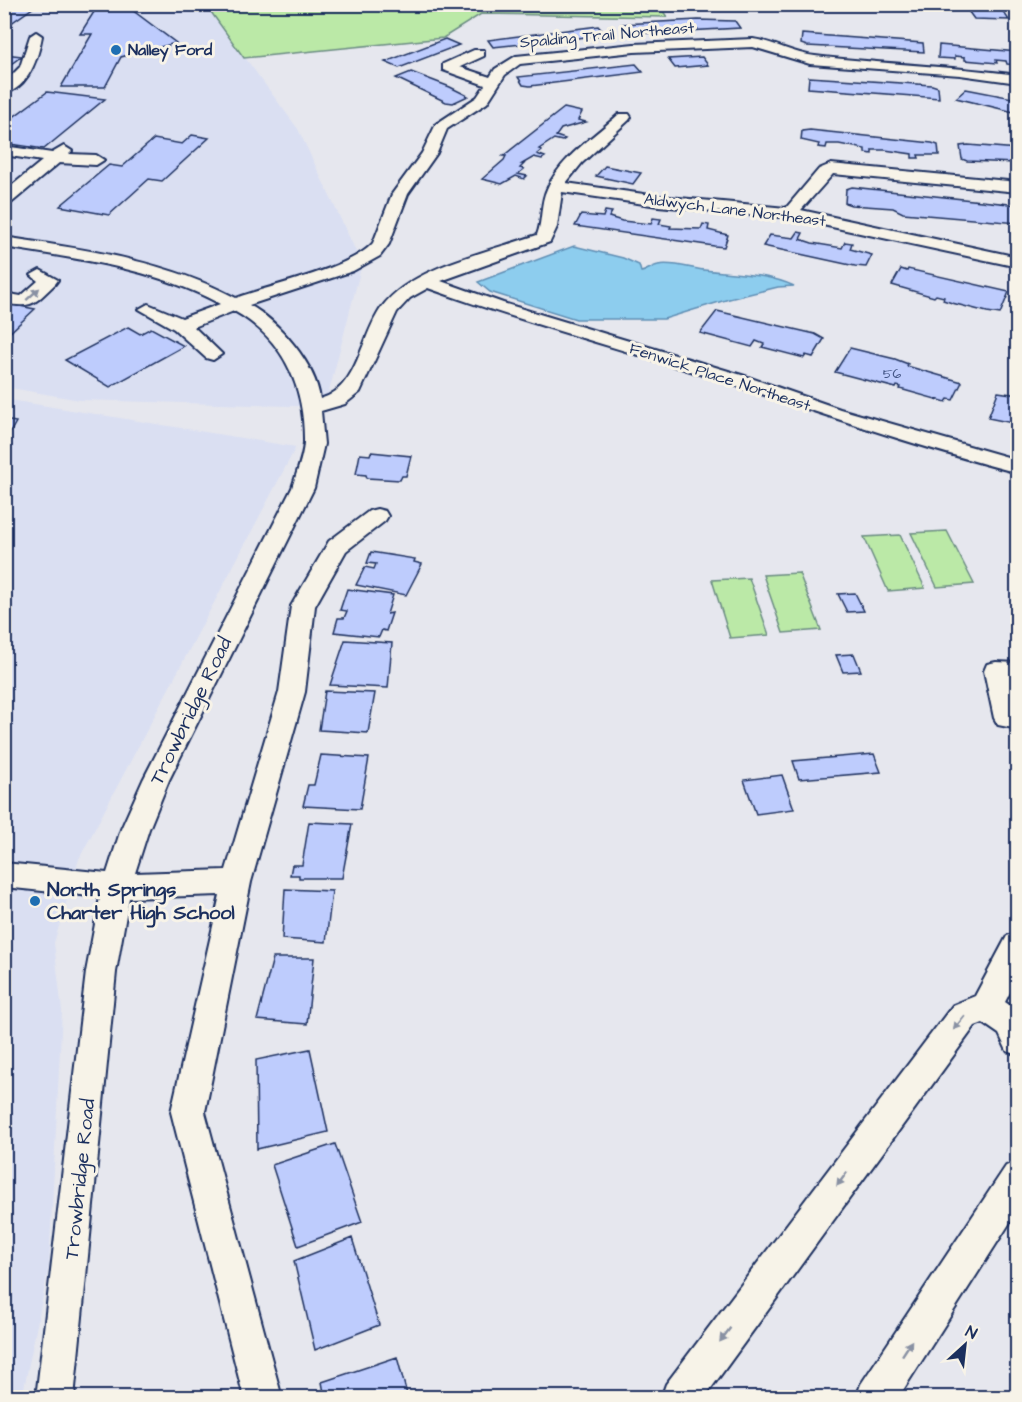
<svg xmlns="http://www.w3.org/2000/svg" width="1022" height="1402" font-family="'Architects Daughter',sans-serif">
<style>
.built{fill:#dadff2}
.green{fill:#bbe9a7;stroke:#6b8c82;stroke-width:1.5}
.water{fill:#8dcdee;stroke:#5f8eb4;stroke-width:1.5}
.building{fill:#beccfd;stroke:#1b2f5e;stroke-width:1.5}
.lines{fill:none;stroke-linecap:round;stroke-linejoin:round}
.minor-casing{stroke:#1b2f5e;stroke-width:4}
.minor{fill:#f7f3e8;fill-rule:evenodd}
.oneway{fill:#8991a3}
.poi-dot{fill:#1f6fb2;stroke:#f7f3e8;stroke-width:2}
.labels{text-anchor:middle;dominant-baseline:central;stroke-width:6;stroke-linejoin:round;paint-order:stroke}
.far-number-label{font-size:14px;fill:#445686}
.far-street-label{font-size:16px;fill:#1b2f5e;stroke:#f7f3e8}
.far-poi-label{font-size:16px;font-weight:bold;fill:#1b2f5e;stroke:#f7f3e8;text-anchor:start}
.street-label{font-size:20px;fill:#1b2f5e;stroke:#f7f3e8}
.poi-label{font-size:20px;font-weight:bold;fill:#1b2f5e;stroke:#f7f3e8;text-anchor:start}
</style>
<rect width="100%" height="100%" fill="#e6e7ee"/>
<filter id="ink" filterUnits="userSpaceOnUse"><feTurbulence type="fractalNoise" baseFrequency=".0167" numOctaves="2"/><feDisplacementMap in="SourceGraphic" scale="12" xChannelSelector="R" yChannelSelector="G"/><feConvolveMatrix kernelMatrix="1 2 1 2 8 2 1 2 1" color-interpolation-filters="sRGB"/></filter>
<g filter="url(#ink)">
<path class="built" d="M4,5H206L298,129L362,264L325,407L80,400L5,387Z
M4,399L296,447L79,859L54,943L62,1011L49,1266L22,1398L4,1397Z"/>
<path class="green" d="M659,5L667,17L481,14L443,38L244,58L206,5Z
M947,531L974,584L937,587L911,533Z
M900,535L925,588L888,591L864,537Z
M799,573L821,630L783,633L763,575Z
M749,578L769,635L730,638L712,580Z"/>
<path class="water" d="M574,246L623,258L639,265L641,272C647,271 652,266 658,265C671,262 690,268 704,270C735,274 765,273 794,286L778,287L729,299L664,319H576L490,292L478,282Z"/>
<path class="building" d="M4,4H8L34,7L4,28Z
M99,4H124L176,43L121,57L105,87H61L92,34H80Z
M963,4H998L1009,20L974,19Z
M698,20L735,21L740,28L632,34H627L622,24Z
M598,26L606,35L493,47L488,40Z
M802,34L923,43L924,52L807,46L801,44Z
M445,39L459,45L399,68L385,62Z
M939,45L1018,52V65L1007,64L1006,61L996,60L997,63L965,60V57L955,56V59L938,58Z
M4,54L22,56L4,69Z
M702,57L708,65L675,68L668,59Z
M636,64L643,72L530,86L523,85L518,77Z
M411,72L450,87L468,96L453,103L446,102L396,78Z
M809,77L932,85L938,87L939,98L808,88Z
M966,89L1018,99V113L956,98Z
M47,92L105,99L44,149L4,143V124Z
M564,108L582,112L578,120L586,122L561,129L556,136L565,139L562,141L554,139L539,149L542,150L537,154L545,157L542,159L534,157L522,164H524L520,168L524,169L518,174L527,176L524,179L516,176L502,184L482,179L504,160L506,156H503Z
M810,130L932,143L938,145L939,155H918L919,158H912V154L885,150H872V154L865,153V149L839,144H827L826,148L818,147L819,144L801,140L802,131Z
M192,135L209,138L162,181L149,179L109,215L60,206L109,165L122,167L154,139L182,144Z
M968,145L1018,149V165L1015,163L967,161L962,159L960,146Z
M605,166L641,173L633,184L596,176Z
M852,187L1018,205V223L903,213L893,208L851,205L845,203L846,189Z
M605,211L612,212L609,217L622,221L651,224L653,218L661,219L659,224L671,226L670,228L701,229L703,224L709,225L708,230L728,235L724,247L714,246L575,226L581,215L603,217Z
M798,232L803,233L800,239L812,243L842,248L845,242L852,243L850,249L872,255L866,267L855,266L763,246L770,235L794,238Z
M901,269L907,271L908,269L1009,292L1000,314L987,312L952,303L943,300L944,297L936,295L934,297L892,285Z
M4,303L35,309L4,338Z
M717,311L815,334L824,339L813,357L806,355L804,358L762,347L764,344L756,341L752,347L700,333Z
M128,327L140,334L151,328L184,346L110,387L65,360Z
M850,348L895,359L908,364L907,366L962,382L953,400L948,399L946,402L900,389L901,387L897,386L896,388L835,372Z
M998,392L1018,395V424L988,418Z
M4,420L16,422L11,431L4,434Z
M371,452L411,456L406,476H402L400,480L367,478L366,475L356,474L360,454L370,455Z
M371,552L415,559L414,562L422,564L406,595L356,585L365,567L374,569L376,564L367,563Z
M347,589L393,595L387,614L392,613L386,631L382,630L379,637L334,632L338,618H344L347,611L340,610Z
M855,593L864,611L847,612L838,594Z
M345,640L392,643L388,688L330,685Z
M854,654L861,671L843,672L836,655Z
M325,691L375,693L368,733L319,730Z
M874,754L881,772L799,779L793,761Z
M321,755L369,758L360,809L303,806L308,785H314Z
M782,775L794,809L756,814L744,780Z
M309,822L352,824L342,878H299V875H290L292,865H302Z
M285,889L332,891L326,942L282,939Z
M273,958H314L307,1024L257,1020Z
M310,1049L328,1132L257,1149L256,1060Z
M335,1144L362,1222L298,1246L272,1165Z
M352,1238L379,1325L315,1350L294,1261Z
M397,1357L408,1398H325L322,1382Z"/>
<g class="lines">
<g class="minor-casing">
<path id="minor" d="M36,32L42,36C38,58 29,88 4,94V83L20,67L30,36Z
M753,39C774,42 794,54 815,56C882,64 950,66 1018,75V83L960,75L810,64L753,47L634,52L520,64L505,75L487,103L447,129L437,153L408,194L389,244L380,256L353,271L249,305C279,321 316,365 320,399C359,388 360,337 382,307C411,267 491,251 537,235C543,220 540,203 547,189C560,158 595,136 619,114H629L631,117L629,120L582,163L566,183L658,196L786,208L819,169L831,164L1018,182V192L833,174L801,210L1018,257V267L790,218L658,206L562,192L557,227L550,242L441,281L503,303L745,376L840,409L1018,460V473C921,448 826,415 731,384C630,351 528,324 428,288L410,298L397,312L360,392L345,404L321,411L324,444L314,488L169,780L149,829L135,873L226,870L279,692L291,606L329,541L369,511L377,509L385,511L388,516L385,521L346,551L315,606L305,692L251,882L205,1112L282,1398H244L171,1112L220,895L129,898L116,972L74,1398H36L86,972L100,897L4,887V863L107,873L121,829L143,780L292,488C296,474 303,458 304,443C305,387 284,339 234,311L194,327L222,354L213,360L206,358L174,329L139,309L148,304L182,318L220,304C155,268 77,259 4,247V237C83,249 165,260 236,298C271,285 350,269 373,243L392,194L422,153L436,124L477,97L485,85L443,70V64L474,50H484V56L460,67L490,77L495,69L516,56L634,44Z
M4,146L52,153L64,146L72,151L69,154L96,155L104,160L96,165L59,163L10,204L4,206V192L42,161L4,155Z
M40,270L58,280L55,284C35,303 33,309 4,303V293L21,296L38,281L31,275Z
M996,662L1018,663V681H1011L1018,708V729L998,725L994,718L984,671L987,664Z
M1018,932V977L1005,1002L1018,1011V1055L1007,1051L999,1034L983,1023L975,1026L704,1398H661L666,1384L953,1005L975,996L1007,936Z
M1018,1161V1210L898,1398H856L861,1384L1006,1166Z"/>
</g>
<use href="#minor" class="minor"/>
</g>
<defs><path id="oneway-solid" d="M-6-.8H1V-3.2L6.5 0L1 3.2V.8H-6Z" transform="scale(1.5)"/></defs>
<g class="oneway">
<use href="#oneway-solid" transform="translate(33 294) rotate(-42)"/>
<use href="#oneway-solid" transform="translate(959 1023) rotate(129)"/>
<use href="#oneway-solid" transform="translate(842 1179) rotate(127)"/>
<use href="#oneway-solid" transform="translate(725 1335) rotate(127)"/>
<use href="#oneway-solid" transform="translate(907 1348) rotate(-57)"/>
</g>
</g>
<g class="poi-dot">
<circle cx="116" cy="50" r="6"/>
<circle cx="35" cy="901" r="6"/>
</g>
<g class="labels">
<g class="far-number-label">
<text x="892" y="374">56</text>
</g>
<g class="far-street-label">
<text transform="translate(607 35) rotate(-5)">Spalding Trail Northeast</text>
<text transform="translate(735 210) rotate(7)">Aldwych Lane Northeast</text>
<text transform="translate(720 377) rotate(18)">Fenwick Place Northeast</text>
</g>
<g class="far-poi-label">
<text x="128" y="50">Nalley Ford</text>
</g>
<g class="street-label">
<text transform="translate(191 711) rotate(-64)">Trowbridge Road</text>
<text transform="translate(80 1179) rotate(-84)">Trowbridge Road</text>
</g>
<g class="poi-label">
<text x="47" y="890">North Springs<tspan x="47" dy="23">Charter High School</tspan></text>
</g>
</g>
<rect width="1022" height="1402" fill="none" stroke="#f7f3e8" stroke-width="24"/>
<rect x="12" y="12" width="998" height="1378" fill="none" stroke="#1b2f5e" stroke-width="2" filter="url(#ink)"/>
<g transform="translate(965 1345) rotate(27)" stroke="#f7f3e8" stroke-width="4.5" paint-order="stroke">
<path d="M0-4.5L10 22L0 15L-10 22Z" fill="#1b2f5e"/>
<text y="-9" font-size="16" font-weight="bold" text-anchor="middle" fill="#1b2f5e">N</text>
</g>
</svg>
